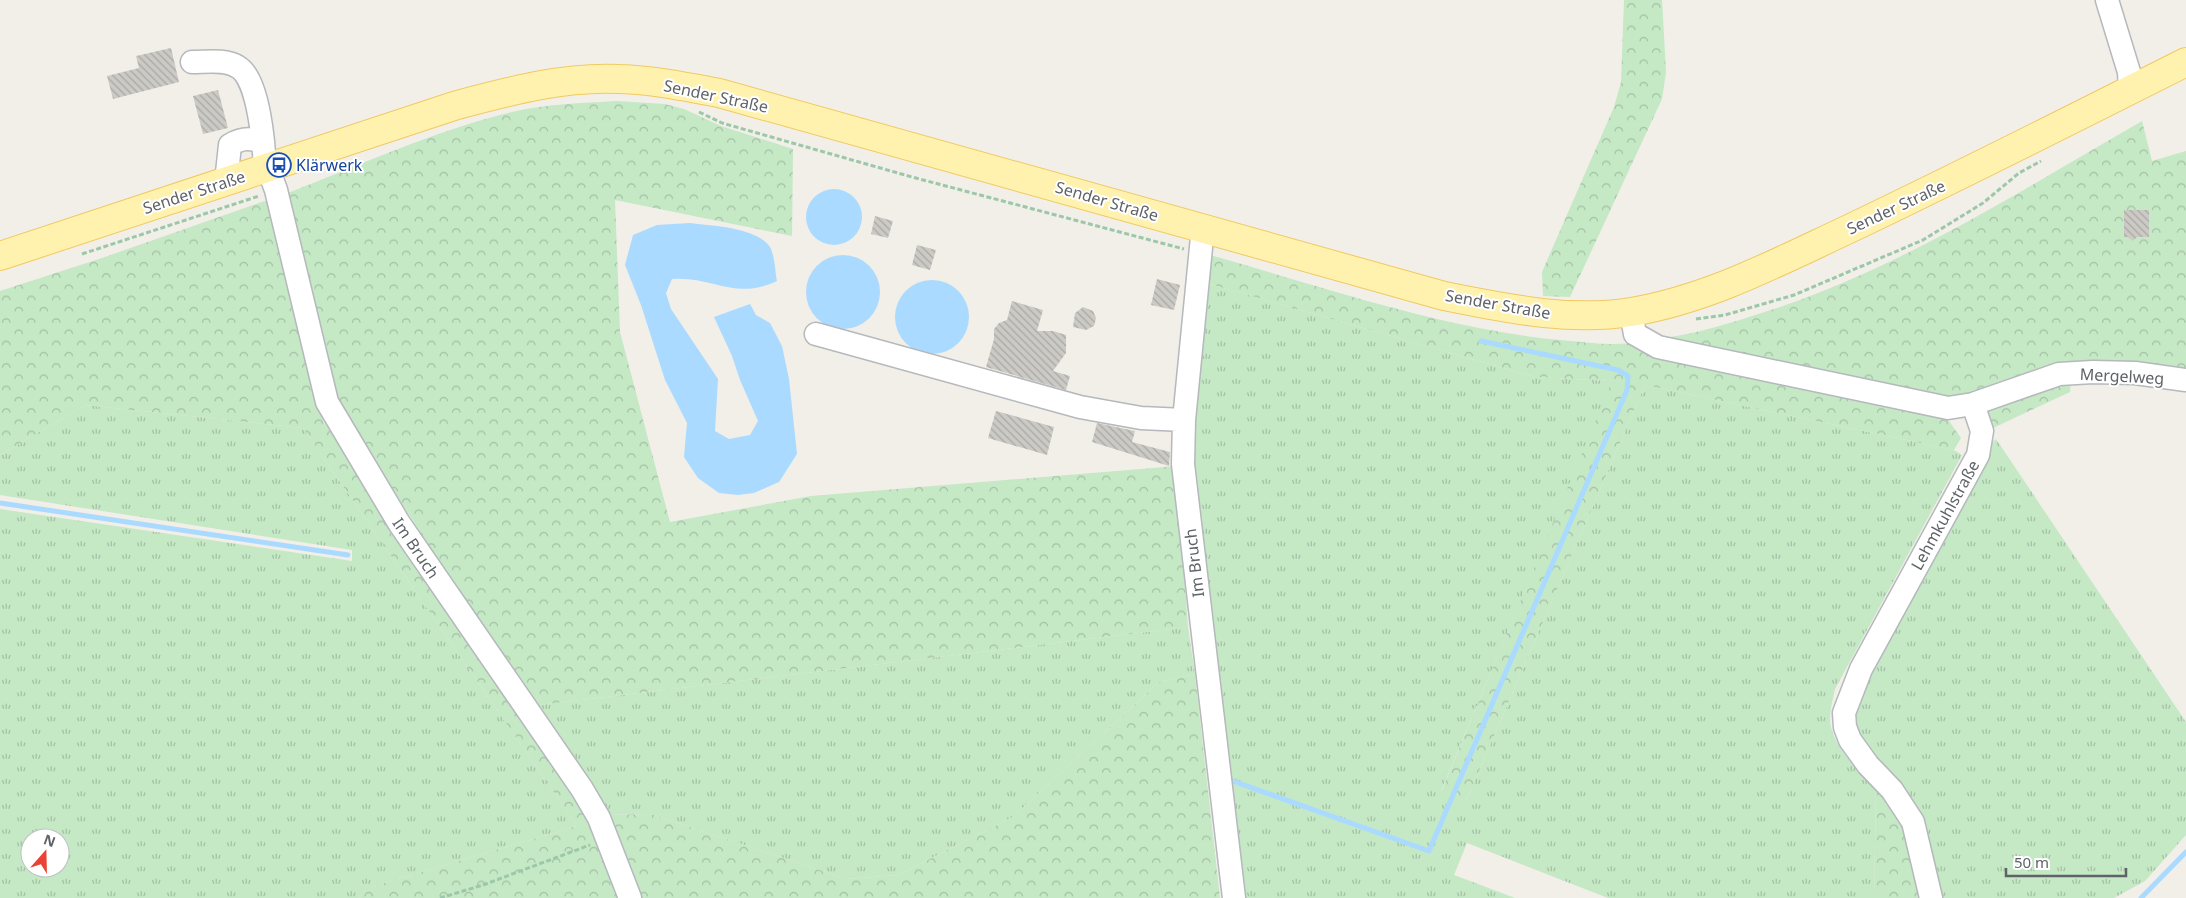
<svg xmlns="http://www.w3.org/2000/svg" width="2186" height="898" font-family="'Noto Sans',sans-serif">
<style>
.grass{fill:url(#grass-tufts);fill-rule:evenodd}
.forest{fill:url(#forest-crowns)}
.water{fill:#aadaff}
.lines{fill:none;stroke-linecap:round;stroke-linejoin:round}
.stream{stroke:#aadaff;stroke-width:5}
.building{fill:url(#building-back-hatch)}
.minor-casing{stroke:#b5b8bc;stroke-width:25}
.major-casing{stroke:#f2c960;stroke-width:30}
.path{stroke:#9cc7a9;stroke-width:3;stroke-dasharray:5 2.5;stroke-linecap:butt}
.minor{stroke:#fff;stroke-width:22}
.major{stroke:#fff2af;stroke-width:28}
.labels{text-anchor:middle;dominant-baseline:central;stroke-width:4;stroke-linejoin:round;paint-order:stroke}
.street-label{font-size:16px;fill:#5f6368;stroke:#fff}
.transit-label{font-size:16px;fill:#164399;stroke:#fff;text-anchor:start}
</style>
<defs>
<pattern id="grass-tufts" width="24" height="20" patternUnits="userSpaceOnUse" patternTransform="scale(1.25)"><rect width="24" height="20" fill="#c5e8c5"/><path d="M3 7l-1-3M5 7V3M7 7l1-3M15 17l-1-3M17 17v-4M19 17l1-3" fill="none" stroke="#a3c0a4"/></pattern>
<pattern id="forest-crowns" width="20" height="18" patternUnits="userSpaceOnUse" patternTransform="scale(1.25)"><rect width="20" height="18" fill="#c5e8c5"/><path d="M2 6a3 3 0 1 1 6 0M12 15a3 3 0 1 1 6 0" fill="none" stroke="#a3c0a4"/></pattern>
<pattern id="building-back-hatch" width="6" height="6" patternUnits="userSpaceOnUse" patternTransform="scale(1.25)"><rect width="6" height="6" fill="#cccac5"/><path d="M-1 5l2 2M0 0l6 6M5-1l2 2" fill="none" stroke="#a9a8a4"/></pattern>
</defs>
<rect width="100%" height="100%" fill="#f1efe8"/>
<path class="grass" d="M1206,283L1535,377L1613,381L1441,791L1466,801L1645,385L1954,450L1962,455L1835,689C1833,700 1828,715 1831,727C1837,751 1860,772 1876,790L1874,898H1608L1467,843L1454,875L1515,898H1242L1191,465Z
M85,405L303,428L577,826L374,886L358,898H0V509L352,561V550L0,495V455ZM30,838H60V868H30Z
M1996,439L2186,722V835L2145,881L2114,898H1935L1858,738L1853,713L1857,695L1987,447Z
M1188,627L1195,674L1159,682L1013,817L898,875L847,879L651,814L607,815L531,706Z"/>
<path class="forest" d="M1624,0H1662L1666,72L1662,99L1570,297L1543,296L1542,272L1614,107L1621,82Z
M617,101L665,104L684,109L721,126L793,149L792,236L615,200L620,332L670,522L811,496L1177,466L1188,627L531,706L338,403L283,195C358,166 433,131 512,112C546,104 582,103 617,101Z
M2142,121L2152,161L2186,151V374L2137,366L1948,401L1657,339C1689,335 1718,327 1749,317C1890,275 2015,194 2142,121Z
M273,198L323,421L596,819L625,898H358L374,886L577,826L303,428L85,405L0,455V291L102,258Z
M1210,255C1324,287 1443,329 1560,340C1584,342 1608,346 1632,343L1944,414L1961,438L1954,450L1645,385L1466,801L1441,792L1612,381L1535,377L1206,283Z
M2071,377L2070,392L1991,429L1984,407Z
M1195,674L1220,898H638L607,815L651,814L847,879L898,875L1013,817L1159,682Z
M1876,790L1908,827L1919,898H1874Z"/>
<path class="water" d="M806 217a28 28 0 1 1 56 0a28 28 0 1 1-56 0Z
M690,223C712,226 756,227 770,247C775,256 775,272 777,281C735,301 713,276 672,279L666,293L671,309L718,379L715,431L729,439L750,435L758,421L740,380L732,356L714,317L750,304L756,315L770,323L782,346L789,379L797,454L779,482L754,493L738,495L719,493L698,478L684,457L687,423L665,380L641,305L625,265L633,235L657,225Z
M806 292a37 37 0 1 1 74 0a37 37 0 1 1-74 0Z
M895 317a37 37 0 1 1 74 0a37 37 0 1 1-74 0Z"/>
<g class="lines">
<path class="stream" d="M0,503L348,555
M1230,780L1429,851L1627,390L1628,376L1618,370L1481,341
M2141,898L2186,852"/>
</g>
<path class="building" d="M171,48L179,82L113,99L107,76L139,68L136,56Z
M218,90L228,128L203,134L193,96Z
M2124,210H2149V237H2137L2133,241L2128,237H2124Z
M875,216L893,221L888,238L871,234Z
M917,245L936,250L930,270L912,265Z
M1157,279L1180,285L1174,310L1151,305Z
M1012,301L1043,310L1037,331H1053L1066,335V353L1053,371L1070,376L1066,390L986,367L994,339V329L999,323L1007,320Z
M1083,307L1093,311L1096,318L1094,326L1086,330L1073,327L1075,313Z
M996,411L1054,427L1047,455L988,438Z
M1097,423L1135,431L1132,442L1170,452L1169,466L1092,442Z"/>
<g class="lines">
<g class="minor-casing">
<path id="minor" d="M2107,0L2129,72L2130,90
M192,62C207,62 226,59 238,67C259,79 264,146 265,169
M268,168L276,190L327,402L399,523L582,789L599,818L630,898
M226,182L230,145C241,138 251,137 263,143
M1203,227L1184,420L1183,464L1234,898
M1631,312L1635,334L1658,347L1948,408L1973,404L2059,374L2093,372L2135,373L2186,380
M816,334L1080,407L1141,418L1184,420
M1931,898L1913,822L1892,790L1868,765L1850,740L1845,727L1844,713L1861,669L1978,455L1982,431L1973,404"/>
</g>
<g class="major-casing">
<path id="major" d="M0,256L457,105C510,91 565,76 620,79C653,80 687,87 719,93L1444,296C1506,308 1567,322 1631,312C1709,299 1780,261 1851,228C1964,174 2075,118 2186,62"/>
</g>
<path class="path" d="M699,112L722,123L912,177L1184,249
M82,254L259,196
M1696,319L1725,315L1794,295L1923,240L1983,203L2019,173L2041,161
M440,898L483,885L590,845"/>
<use href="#minor" class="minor"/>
<use href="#major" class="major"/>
</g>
<defs>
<g id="bus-ring" transform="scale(1.25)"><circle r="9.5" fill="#fff" stroke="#1a4fb4" stroke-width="1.5"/><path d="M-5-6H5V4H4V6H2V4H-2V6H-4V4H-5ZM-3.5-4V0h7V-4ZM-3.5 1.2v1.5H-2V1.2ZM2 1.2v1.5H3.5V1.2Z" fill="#1a4fb4"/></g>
</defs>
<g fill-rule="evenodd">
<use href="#bus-ring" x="279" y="165"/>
</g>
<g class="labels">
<g class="street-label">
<text transform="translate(716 96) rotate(12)">Sender Straße</text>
<text transform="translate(194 192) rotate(-18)">Sender Straße</text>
<text transform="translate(1107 201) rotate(16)">Sender Straße</text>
<text transform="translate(1896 207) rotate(-25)">Sender Straße</text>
<text transform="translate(1498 304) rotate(10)">Sender Straße</text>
<text transform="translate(2122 376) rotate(3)">Mergelweg</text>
<text transform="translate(1945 515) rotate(-61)">Lehmkuhlstraße</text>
<text transform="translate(416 548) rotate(56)">Im Bruch</text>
<text transform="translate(1194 563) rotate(-97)">Im Bruch</text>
</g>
<g class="transit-label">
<text x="296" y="165">Klärwerk</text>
</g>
</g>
<g transform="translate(45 853) rotate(20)"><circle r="24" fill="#ffffff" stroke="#bfc1c3"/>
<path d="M0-4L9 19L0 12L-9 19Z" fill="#ea4335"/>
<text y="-8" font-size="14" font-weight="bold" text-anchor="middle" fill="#5f6368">N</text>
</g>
<path d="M2006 868v8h120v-8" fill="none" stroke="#5f6368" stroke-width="2.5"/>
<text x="2014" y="868" font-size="15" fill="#5f6368" stroke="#ffffff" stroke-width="4" paint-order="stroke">50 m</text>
</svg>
